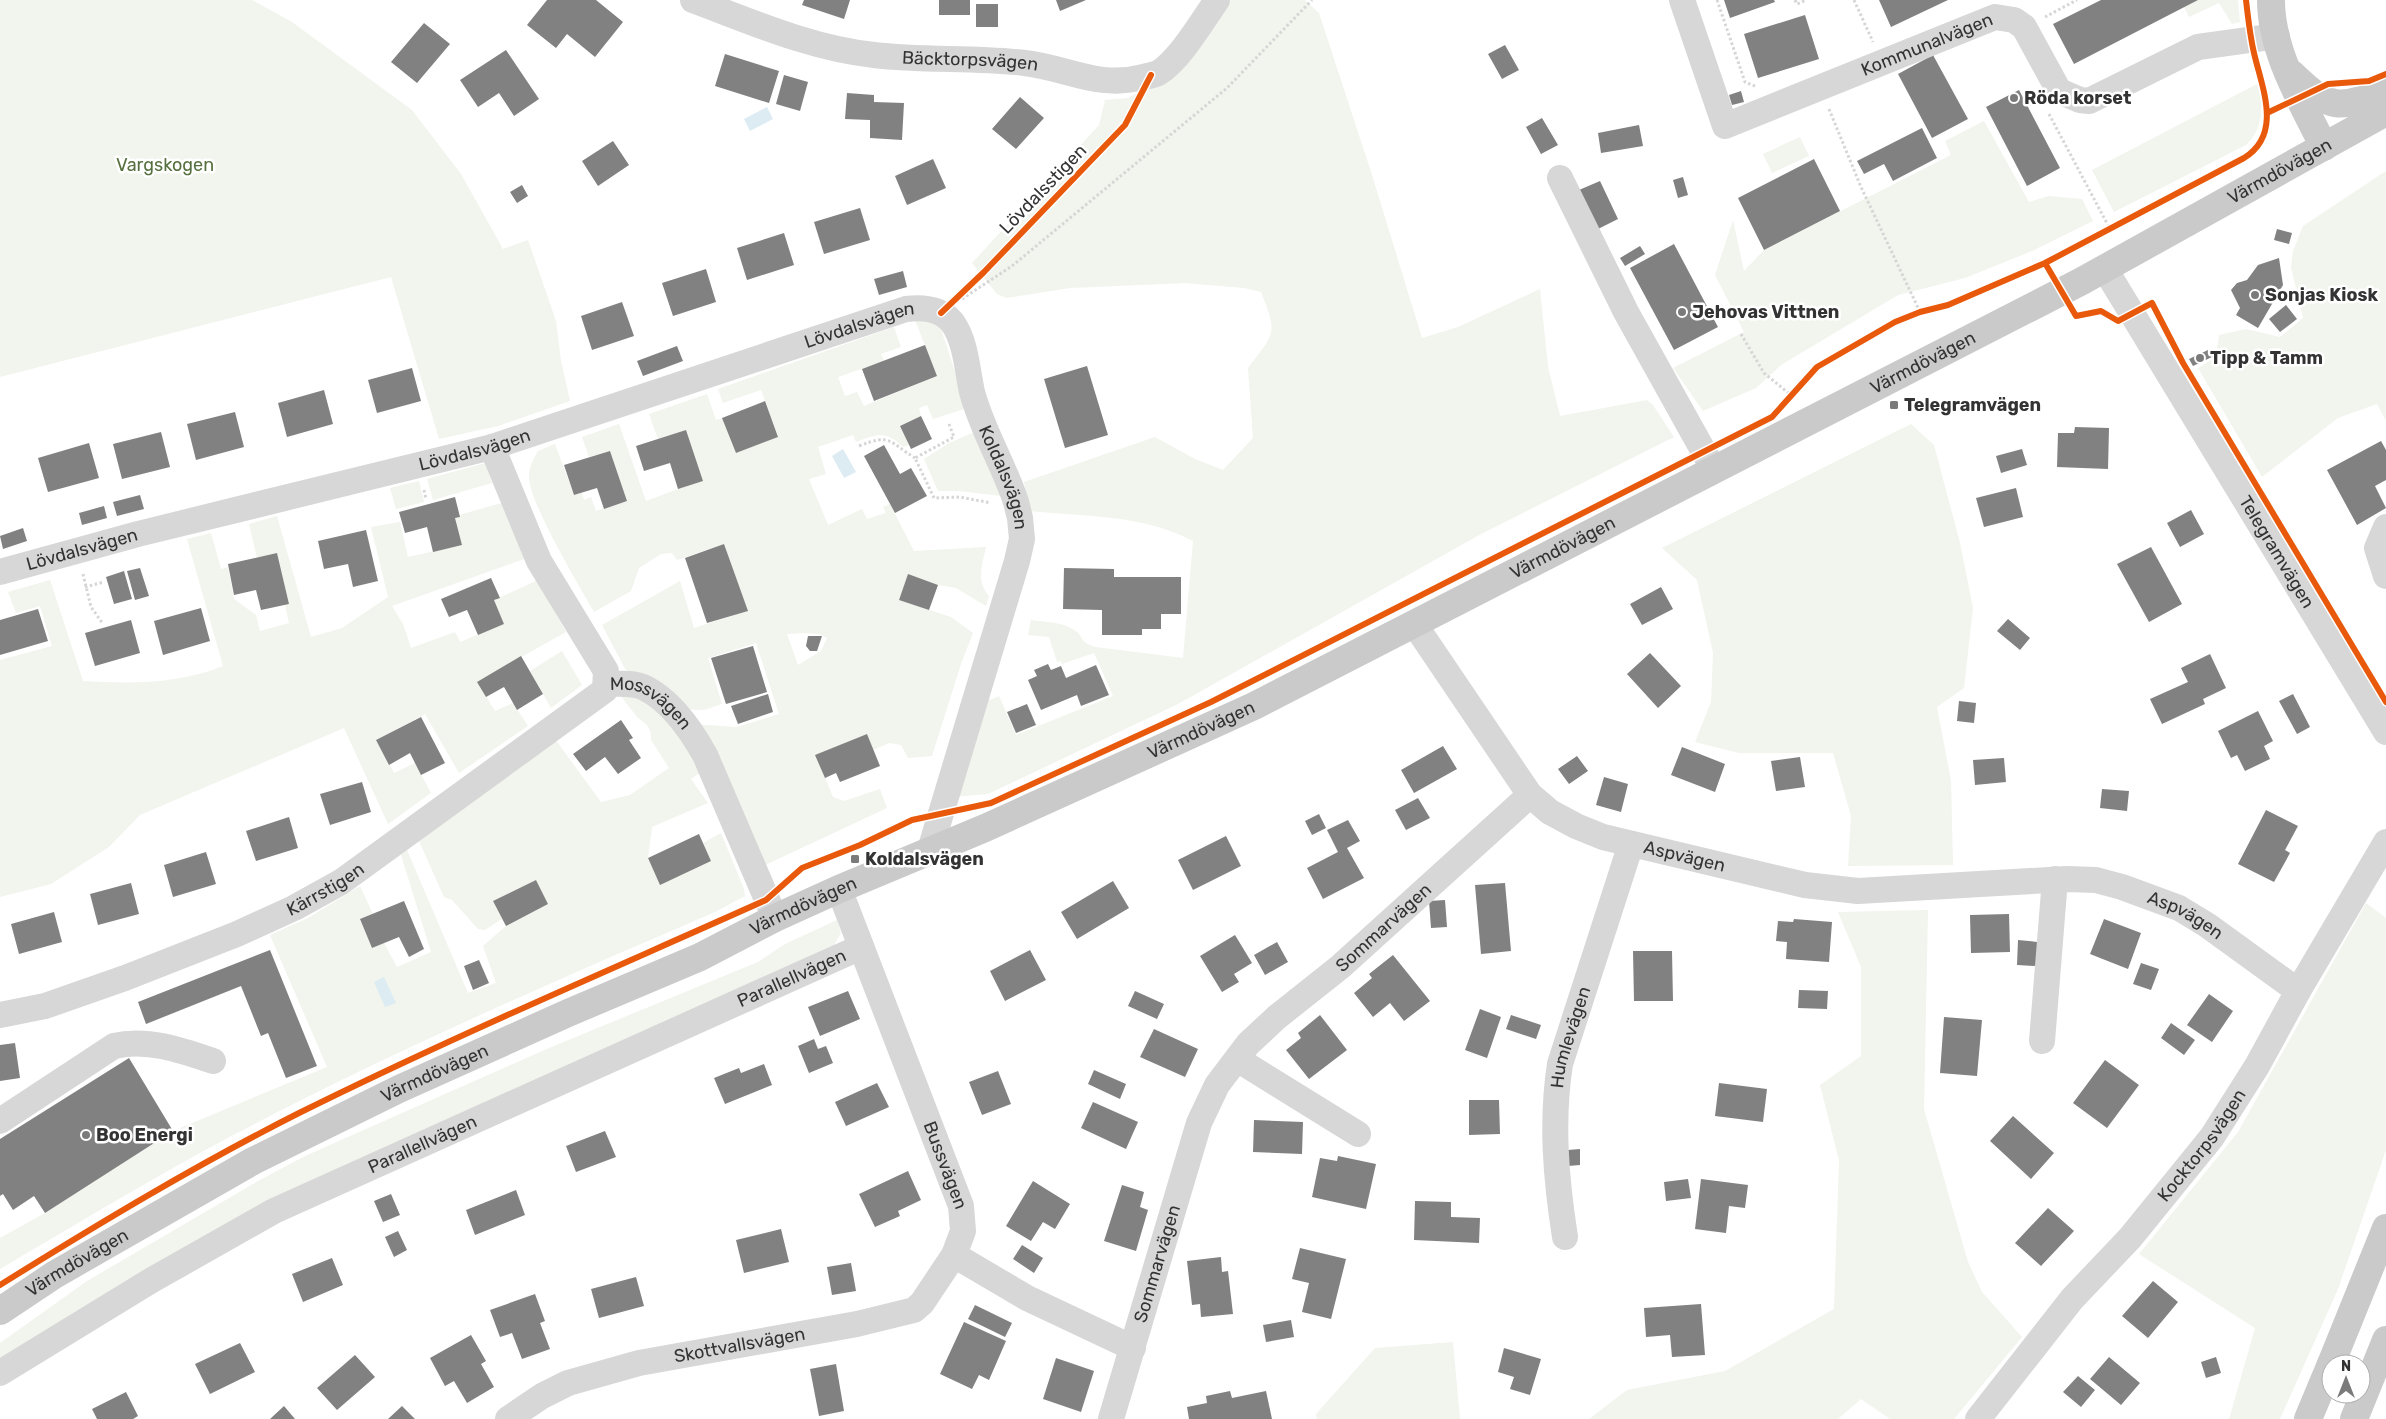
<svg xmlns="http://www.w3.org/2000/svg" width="2386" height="1419" font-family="Rubik,sans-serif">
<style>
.green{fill:#f1f5ed;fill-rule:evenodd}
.water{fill:#ddebf3}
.building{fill:#818181}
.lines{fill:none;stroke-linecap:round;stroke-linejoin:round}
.path{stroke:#d6d6d6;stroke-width:3;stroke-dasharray:2.5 2.5;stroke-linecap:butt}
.minor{stroke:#d7d7d7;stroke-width:26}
.major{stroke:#cacaca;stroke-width:28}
.cycleway-casing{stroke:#fff;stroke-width:9}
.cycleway{stroke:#e8590c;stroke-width:6}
.poi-dot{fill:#7a7a7a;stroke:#fff;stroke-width:2}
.labels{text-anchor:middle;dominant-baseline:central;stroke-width:5;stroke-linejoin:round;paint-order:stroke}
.street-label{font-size:18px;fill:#333;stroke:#fff}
.poi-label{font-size:18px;font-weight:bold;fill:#333;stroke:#fff;text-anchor:start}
.park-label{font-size:18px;fill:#56703f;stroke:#fff}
</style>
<rect width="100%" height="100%" fill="#fff"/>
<path class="green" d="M0,0H252L292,22L412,110L461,174L503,249L528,240L556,321L561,361L570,401L498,426L439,439L391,277L0,377Z
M1231,0H1305L1319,13L1372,175L1422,338L1458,327L1540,289L1548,367L1560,416L1647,400L1653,405L1674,437L1481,534L1178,704L988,794L952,797L983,703L999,696L1016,735L1113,696L1094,653L1062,664L1061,661L1057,662L1049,637L1028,635L1031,620C1045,622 1062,622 1074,630C1084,636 1079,642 1095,647L1183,658L1193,541C1145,515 1083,516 1029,511L1024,482L1155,437L1195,459L1223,470L1253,438L1248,368C1275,332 1278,335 1261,292L1244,288L1185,283L1070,288L1006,298L997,294L972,263L1099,125L1105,100L1128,98L1172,74L1201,42Z
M2198,0H2238L2240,22L2232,24L2219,3L2189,17L2184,7Z
M2257,84C2264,106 2263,129 2246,145L2114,212L2092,170Z
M1984,121L2029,202L2049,196L2082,199L2093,221L2032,251L1965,278L1898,295L1781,365L1756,388L1703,411L1673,368L1744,332L1715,275L1733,220L1744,271L1764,250L1951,155L1945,141Z
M1800,137L1809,156L1772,173L1763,154Z
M2386,171V421L2377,404L2338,418L2262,477L2198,368L2216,357L2219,335L2246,329L2280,337L2303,318L2291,267L2293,251L2303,226Z
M915,320L939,323L967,408L933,419L927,405L919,408L921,416L900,426L909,445L903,447C885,430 878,434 856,442L853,435L818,447L826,474L809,479L828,525L862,509L867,519L886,513L883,507L890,504L914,551L986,547C982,565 976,582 989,596L986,606L956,588L938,585L908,575L899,600L951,617L973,633L961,664L932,756L908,758L901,745L889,743L873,750L867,734L816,755L833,797L844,801L880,789L887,808L761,867L692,724L737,727L779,714L756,643L708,658L722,704L704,710L683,709L625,669L602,625L680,581L694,628L747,611L724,544L677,560L672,553L661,554L639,568L631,591L594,612C580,587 528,501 529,476C529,467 534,458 538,451L555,444L574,495L582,493L584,500L591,497L596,511L627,501L610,451L589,457L582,437L619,424L646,501L678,489L686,430L658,439L649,414L707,394L716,420L722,418L736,453L778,436L761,390L723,403L718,389L894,327L901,347L881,354L884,361L838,377L845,396L857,392L864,406L937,376ZM802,633L819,634L827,638L821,651L798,665L787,634Z
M1911,424L1934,445L1960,543L1973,608L1964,688L1937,707L1951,781L1953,865L1848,866L1851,816L1833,753H1739L1695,742L1711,702L1713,653L1697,580L1662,548Z
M977,431L1001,496L959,491H938L924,459L949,443Z
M485,463L492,483L433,500L427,479Z
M419,481L424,502L396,509L390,488Z
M505,502L527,558L392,606L403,624L411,648L455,632L460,642L504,624L494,600L538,580L566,632L477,682L495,711L513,703L528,726L459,773L425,714L376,740L394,773L415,763L431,793L388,824L344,728L140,815L109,847L51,884L0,897V660L52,646L40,606L16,613L8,592L50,580L83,681C130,684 179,684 223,666L187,539L211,533L221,569L228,567L234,599L256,615L260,631L289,623L285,605L289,604L277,553L257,558L249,524L277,516L311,637L342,628L388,597L371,527L400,522L408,557L462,545L455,518L460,517L459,515Z
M562,651L582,685L551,708L530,671Z
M617,691L638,693L679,729L700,773L691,779L708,803L652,827L648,858L660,884L711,861L703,843L721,833L744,889L745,896L715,912C555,981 395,1050 241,1131C159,1174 80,1222 0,1269V1238L45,1213L173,1131L327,1067L270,935L308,918L360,886L373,914L360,920L372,948L384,943L397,967L431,952L401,855L407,850L468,993L496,983L483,946L506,926L548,904L536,880L494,901L502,919L485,930L478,929L452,900L444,897L419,841L555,739L601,802L630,795L669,768L651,740V733L647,725L637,717Z
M2366,903L2386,918V1150L2338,1289L2280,1419H2229L2255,1328L2139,1254L2238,1132Z
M1928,910L1924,1109L1968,1262L1982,1292L2022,1337L1954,1419H1890L1861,1399L1838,1419H1589L1627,1390L1725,1371L1834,1309L1839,1161L1820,1085L1861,1056V967L1838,912Z
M837,920L841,933L831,950L683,1018L0,1362V1343L87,1281L258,1181L305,1156L549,1048L758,962L785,944Z
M1453,1342L1460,1419H1317L1316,1414L1375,1348Z"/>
<path class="water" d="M767,107L773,119L750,131L744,119Z
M843,449L856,472L844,478L832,456Z
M384,977L396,1003L385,1007L374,982Z"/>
<path class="building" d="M547,0H596L623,22L595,57L567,34L556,48L527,25Z
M804,0H850L844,19L802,5Z
M939,0H970V15H939Z
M1056,0H1086L1060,11Z
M1724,0H1774L1775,2L1730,18Z
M1879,0H1948L1891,27Z
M2101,0H2198L2074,64L2053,24Z
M976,4H998V27H976Z
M1805,15L1819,59L1758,78L1744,34Z
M424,23L450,44L417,83L391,62Z
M1505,45L1519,70L1502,79L1488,54Z
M506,50L539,99L514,116L499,93L478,107L460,80Z
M725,54L779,71L769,103L715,86Z
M1933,55L1968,119L1932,138L1898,74Z
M784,75L808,82L800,111L776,104Z
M2019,90L2060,168L2027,186L1986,107Z
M1741,91L1744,102L1732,105L1729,95Z
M847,93L874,95V102L904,103L902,140L870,138V120L845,119Z
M1020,97L1044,118L1016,149L992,129Z
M1542,118L1558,145L1541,154L1526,127Z
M1639,125L1643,146L1601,153L1598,133Z
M1922,128L1937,158L1893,181L1884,164L1864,174L1857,161Z
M613,141L629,165L598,186L582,161Z
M933,159L946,188L907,205L895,176Z
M1814,159L1840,211L1764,250L1738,198Z
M1683,177L1688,195L1678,198L1673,180Z
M1600,181L1618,219L1598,229L1579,190Z
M522,185L528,196L517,203L510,192Z
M860,208L870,240L824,254L814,222Z
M2277,229L2292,233L2289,244L2274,240Z
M784,233L794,265L747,280L737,248Z
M1674,244L1718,327L1674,350L1630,268Z
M1640,246L1645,254L1625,266L1620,258Z
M2279,258L2283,285L2258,328L2236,315L2240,308L2231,290L2237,283L2247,280L2258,265Z
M706,269L716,302L673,316L662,283Z
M903,271L907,287L879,295L874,279Z
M622,302L634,336L592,350L581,316Z
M2286,305L2297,319L2280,332L2269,319Z
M925,345L937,376L874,401L862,369Z
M677,346L683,361L643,376L637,361Z
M2208,350L2212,357L2193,366L2189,359Z
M1087,366L1108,435L1065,448L1044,379Z
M412,368L421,401L377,413L368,380Z
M324,390L333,424L287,437L278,403Z
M765,401L778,437L736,453L722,418Z
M235,412L244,447L196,460L187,424Z
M921,416L932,439L911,449L900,426Z
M2075,427L2109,428L2108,469L2057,467L2058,433H2074Z
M686,430L703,481L678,489L670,463L644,471L636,446Z
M161,432L170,467L122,479L113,444Z
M2381,441L2386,450V480L2375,486L2386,508L2357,525L2327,470Z
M89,443L99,478L48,492L38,458Z
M884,445L900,474L911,468L927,496L895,513L864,456Z
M2022,449L2027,465L2001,473L1996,456Z
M610,451L627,501L604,509L597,488L574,495L564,465Z
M2016,488L2023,517L1984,527L1976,498Z
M140,495L144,509L117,516L113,502Z
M455,497L460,517L455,518L462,545L433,552L427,527L405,533L399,512Z
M104,506L107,518L82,525L79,513Z
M2191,510L2204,534L2180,547L2167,523Z
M23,528L27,541L3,549L0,536Z
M366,530L378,581L353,587L348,564L324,569L318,541Z
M724,544L748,611L707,623L685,558Z
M2151,547L2182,604L2149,622L2117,564Z
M277,553L289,604L261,610L256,590L234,595L228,564Z
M140,568L149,596L135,600L127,571Z
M1064,568L1114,569V577H1181V614H1161V629H1142V635H1102V610L1063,609Z
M124,571L132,599L114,604L106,577Z
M908,574L938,585L929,610L899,600Z
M491,578L500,598L494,600L504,624L478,635L467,610L449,617L441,599Z
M1661,587L1673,609L1642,625L1630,604Z
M201,608L210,641L163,655L154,621Z
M38,609L48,641L0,655V620Z
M2008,619L2030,638L2020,650L1997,631Z
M131,620L140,653L95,666L85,633Z
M808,636H822L817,651H810L806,646Z
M753,646L767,692L726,704L711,658Z
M1650,653L1681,686L1658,708L1627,674Z
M2210,654L2226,688L2203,699L2205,704L2162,724L2150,699L2188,682L2181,668Z
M521,656L543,694L517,710L504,687L486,697L477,682Z
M1048,664L1051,670L1061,666L1066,678L1096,665L1109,695L1081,706L1077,695L1041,710L1028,680L1037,676L1034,670Z
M768,694L773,712L738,724L731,706Z
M2293,694L2310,727L2297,734L2279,701Z
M1959,701L1976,703L1974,723L1957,721Z
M1027,704L1036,725L1016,733L1007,712Z
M2258,711L2273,741L2264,746L2270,759L2245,771L2237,755L2231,758L2218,731Z
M421,717L445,763L421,775L410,753L389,765L376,740Z
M621,720L633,738L629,740L641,758L618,774L605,757L586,771L573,754Z
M867,734L880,766L840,782L836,773L825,778L815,755Z
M1443,746L1457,769L1414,793L1401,770Z
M1682,747L1725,764L1715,792L1671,775Z
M1577,756L1588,771L1569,784L1558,769Z
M1800,757L1805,787L1776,791L1771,761Z
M2004,758L2006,782L1975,785L1973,760Z
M1604,777L1628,784L1621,812L1596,805Z
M362,782L371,812L330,825L320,794Z
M2102,789L2129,791L2127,811L2100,808Z
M1418,798L1430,818L1406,830L1395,810Z
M2266,810L2298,826L2285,850L2290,853L2274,882L2238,864Z
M1319,814L1326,828L1312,835L1305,821Z
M289,817L298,848L256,861L246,831Z
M1348,820L1360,841L1347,848L1364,878L1323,899L1307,868L1338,852L1327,830Z
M699,834L711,861L660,885L648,858Z
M1226,836L1241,866L1193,890L1178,860Z
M206,852L216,884L173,897L164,865Z
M536,880L548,904L506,926L493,901Z
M1113,881L1129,908L1077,939L1061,912Z
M131,883L139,914L98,925L90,894Z
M1505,883L1511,951L1481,954L1475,885Z
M1445,900L1447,927L1431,928L1429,901Z
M404,901L424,949L409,957L399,937L372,948L360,919Z
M54,912L62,942L19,954L11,924Z
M2009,914L2010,952L1971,953L1970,915Z
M1794,919L1832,922L1829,962L1786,959L1787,942L1776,941L1778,921L1793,922Z
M2104,919L2141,933L2128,969L2090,954Z
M1235,935L1252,963L1234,974L1239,982L1222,992L1200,956Z
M2018,940L2038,942L2036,966L2017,965Z
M1277,942L1288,962L1265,975L1254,955Z
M270,950L317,1066L286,1078L268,1033L261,1036L241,986L146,1024L138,1002Z
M1030,950L1046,980L1005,1001L990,971Z
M1633,951H1672L1673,1001H1634Z
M1393,955L1430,1001L1404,1021L1390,1003L1373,1017L1354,993L1372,978L1369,974Z
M479,960L489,983L473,990L464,966Z
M2141,963L2159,969L2151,990L2133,984Z
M1799,990L1828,991L1827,1009L1798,1008Z
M848,991L860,1019L820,1036L808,1007Z
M1135,991L1164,1004L1157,1019L1128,1006Z
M2209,994L2233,1011L2212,1042L2187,1025Z
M1480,1009L1501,1017L1487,1058L1465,1050Z
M1320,1015L1347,1050L1309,1079L1286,1050L1301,1038L1298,1033Z
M1511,1015L1541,1025L1536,1039L1506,1029Z
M1944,1017L1982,1020L1977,1076L1940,1073Z
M2171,1023L2195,1040L2184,1055L2161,1038Z
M1154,1029L1198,1049L1185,1077L1140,1057Z
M814,1039L818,1049L826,1046L833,1063L809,1073L798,1046Z
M15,1043L20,1078L0,1081V1045Z
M129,1058L173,1131L45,1213L34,1196L13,1210L3,1194L0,1196V1139Z
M2105,1060L2139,1085L2107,1128L2073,1103Z
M764,1064L772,1085L725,1104L714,1078L739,1068L741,1073Z
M1094,1070L1126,1084L1120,1099L1088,1084Z
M998,1071L1011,1104L982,1115L969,1082Z
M877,1083L889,1107L846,1126L835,1102Z
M1719,1083L1767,1089L1763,1122L1715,1116Z
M1469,1100H1499L1500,1134L1469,1135Z
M1093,1102L1138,1122L1126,1149L1081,1128Z
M2013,1116L2054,1153L2031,1179L1990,1141Z
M1254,1120L1303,1122L1302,1154L1253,1152Z
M605,1131L616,1157L576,1172L566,1146Z
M1580,1149V1165L1568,1166V1150Z
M1338,1156L1376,1164L1366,1209L1312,1197L1320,1158L1337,1161Z
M908,1171L921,1200L898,1211L900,1216L875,1227L859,1194Z
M1688,1179L1691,1198L1666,1201L1664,1182Z
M1701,1179L1748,1185L1745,1208L1729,1206L1726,1233L1695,1229Z
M1033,1181L1070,1204L1055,1229L1043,1222L1031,1241L1006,1226Z
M1122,1185L1144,1192L1140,1207L1148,1210L1136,1251L1104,1241Z
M516,1190L525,1215L475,1235L466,1210Z
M391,1194L400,1215L383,1222L374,1201Z
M1415,1201L1451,1202V1217L1480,1218L1479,1243L1414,1240Z
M2048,1208L2074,1231L2041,1266L2015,1243Z
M781,1229L789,1262L744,1273L736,1240Z
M398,1231L407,1250L394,1257L385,1237Z
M1022,1245L1043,1258L1034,1273L1013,1259Z
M1300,1248L1346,1259L1331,1319L1302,1312L1309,1283L1292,1279Z
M1221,1257L1222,1272L1228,1271L1233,1314L1201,1317L1200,1304L1192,1305L1187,1261Z
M332,1258L343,1285L303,1302L292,1274Z
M851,1263L856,1291L832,1295L827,1267Z
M636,1277L644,1306L599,1318L591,1289Z
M2153,1281L2178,1302L2148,1338L2122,1316Z
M535,1294L545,1321L540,1323L550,1349L522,1359L512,1333L500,1337L490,1310Z
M1701,1304L1705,1355L1672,1357L1670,1335L1646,1337L1644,1308Z
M975,1305L1012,1323L1005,1337L968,1319Z
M1291,1320L1294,1337L1266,1342L1263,1325Z
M964,1322L1006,1341L989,1380L979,1375L972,1389L940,1374Z
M471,1335L486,1361L481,1364L494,1387L467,1403L454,1381L445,1386L430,1358Z
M240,1343L255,1372L210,1394L195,1364Z
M1504,1348L1541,1359L1530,1395L1510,1389L1514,1377L1498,1372Z
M355,1355L375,1377L337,1410L317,1388Z
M2109,1357L2140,1383L2121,1405L2090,1379Z
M2216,1357L2221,1373L2206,1378L2201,1362Z
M1056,1358L1094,1371L1081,1412L1043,1399Z
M836,1364L844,1411L819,1416L810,1369Z
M2078,1376L2095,1390L2081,1407L2063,1392Z
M1230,1391L1232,1398L1266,1391L1272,1419H1189L1187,1407L1207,1403L1206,1396Z
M126,1392L138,1416L133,1419H97L92,1409Z
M284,1406L295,1419H270Z
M402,1406L415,1419H388Z"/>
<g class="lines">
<path class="path" d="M1717,0L1745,82L1757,87
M1795,0L1797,4L1806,0
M1854,0L1873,42
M2045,17L2077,0
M1829,109L1861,187L1920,312
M2049,114L2110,229
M962,299L1012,266L1227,88L1312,0
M1741,334L1764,373L1792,396
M949,424L954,437L915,458L934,498L960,497L991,503
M859,446C891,433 889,442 915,458
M424,490L426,499
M83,574L91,607L103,624
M85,587L104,582"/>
<g class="minor">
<path id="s1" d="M693,0C752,22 810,48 874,55C924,61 975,57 1025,63C1068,68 1098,89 1143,77C1148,76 1154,75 1158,73C1179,61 1203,20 1217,0"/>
<path id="s2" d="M1682,0L1725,126L1995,17L2014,20L2024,27L2059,91L2080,100L2089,101L2198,47L2277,36"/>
<path d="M1560,178L1626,312L1714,470"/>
<path id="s3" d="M2105,269L2386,732"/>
<path d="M2386,527L2377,548L2386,576"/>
<path id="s4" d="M0,572L138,534L492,447L906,309C923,307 940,308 952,322C966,341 967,369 972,392C982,430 1004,465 1016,502L1020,518L1022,539L1017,561L930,850"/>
<path id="s5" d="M1415,625L1530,795L1550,812L1576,826L1603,837L1805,885L1858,891L2067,879L2096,880L2122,887L2179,908L2207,925L2298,991"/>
<path id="s6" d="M606,684C618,684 634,682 645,688C671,701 691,730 705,755L775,918"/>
<path id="s7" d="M839,889L961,1206L963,1231L954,1255L1027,1298L1133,1348"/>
<path id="s8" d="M0,1015L45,1006L125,978L237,934L294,908L341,882L605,690L606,671L539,561L492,447"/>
<path d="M2042,1041L2055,879"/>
<path d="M1237,1059L1358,1134"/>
<path d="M0,1121L114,1046C147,1038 181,1050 213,1061"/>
<path id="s9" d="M1565,1237C1556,1179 1551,1122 1560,1064L1631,844"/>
<path id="s10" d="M0,1373L152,1280L274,1211L861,947"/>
<path id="s11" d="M508,1419L542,1396L568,1383L639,1363L857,1324L914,1310L922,1303L954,1255"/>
<path id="s12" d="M1111,1419L1199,1123L1217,1085L1248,1044L1277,1017L1340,967L1530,795"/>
<path id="s13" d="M1978,1419L2072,1299L2130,1238L2212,1137L2257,1066L2298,991L2386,842"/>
</g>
<g class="major">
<path d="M2271,0C2271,52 2302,102 2324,147"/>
<path d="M2292,74C2330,111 2339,109 2386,91"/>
<path id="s14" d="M0,1311L54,1275L253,1161L399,1089L568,1013L700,957L775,918L839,889L985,828L1254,706L2082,281L2386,112"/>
<path d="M2331,1364L2386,1228"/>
<path d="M2308,1419L2331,1364"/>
<path d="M2354,1419L2386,1340"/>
</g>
<g class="cycleway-casing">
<path id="cycleway" d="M2267,113L2328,84L2369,81L2386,74
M2045,263L2076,316L2101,311L2118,321L2152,303L2183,363L2386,702
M941,313L984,272L1125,125L1151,75
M0,1285C98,1224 196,1165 299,1113C452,1037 610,970 766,900L802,868L860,845L912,820L991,803L1211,702L1772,417L1817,367L1895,322L1920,312L1948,305L2045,263L2244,158C2283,134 2262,88 2254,53C2250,36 2248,18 2246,0"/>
</g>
<use href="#cycleway" class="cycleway"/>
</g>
<g class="poi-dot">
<circle cx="2014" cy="98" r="5"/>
<circle cx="2255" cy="295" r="5"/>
<circle cx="1682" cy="312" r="5"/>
<circle cx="2200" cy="358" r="5"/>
<rect x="1889" y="400" width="10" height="10" rx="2.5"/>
<rect x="850" y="854" width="10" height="10" rx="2.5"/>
<circle cx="86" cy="1135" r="5"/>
</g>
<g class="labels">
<g class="street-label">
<text stroke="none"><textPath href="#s2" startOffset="351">Kommunalvägen</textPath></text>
<text stroke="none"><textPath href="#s1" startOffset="286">Bäcktorpsvägen</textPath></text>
<text stroke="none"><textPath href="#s14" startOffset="2551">Värmdövägen</textPath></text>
<text transform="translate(1043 189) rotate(-46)">Lövdalsstigen</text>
<text stroke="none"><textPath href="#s4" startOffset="895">Lövdalsvägen</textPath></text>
<text stroke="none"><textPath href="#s14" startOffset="2146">Värmdövägen</textPath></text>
<text stroke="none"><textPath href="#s4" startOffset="490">Lövdalsvägen</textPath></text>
<text stroke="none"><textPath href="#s4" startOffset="1159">Koldalsvägen</textPath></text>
<text stroke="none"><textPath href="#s14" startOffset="1741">Värmdövägen</textPath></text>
<text stroke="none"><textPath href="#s4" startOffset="85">Lövdalsvägen</textPath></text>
<text stroke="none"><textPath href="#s3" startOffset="331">Telegramvägen</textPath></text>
<text stroke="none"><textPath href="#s6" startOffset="51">Mossvägen</textPath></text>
<text stroke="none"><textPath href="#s14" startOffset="1336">Värmdövägen</textPath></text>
<text stroke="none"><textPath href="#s5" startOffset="374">Aspvägen</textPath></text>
<text stroke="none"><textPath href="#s8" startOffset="350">Kärrstigen</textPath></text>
<text stroke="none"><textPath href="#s14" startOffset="901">Värmdövägen</textPath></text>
<text stroke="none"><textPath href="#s5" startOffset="886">Aspvägen</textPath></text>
<text stroke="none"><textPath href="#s12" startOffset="581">Sommarvägen</textPath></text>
<text stroke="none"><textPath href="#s10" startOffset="886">Parallellvägen</textPath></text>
<text stroke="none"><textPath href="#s9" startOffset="202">Humlevägen</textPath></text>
<text stroke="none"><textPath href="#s14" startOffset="496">Värmdövägen</textPath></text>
<text stroke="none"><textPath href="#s13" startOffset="354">Kocktorpsvägen</textPath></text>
<text stroke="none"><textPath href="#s10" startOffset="481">Parallellvägen</textPath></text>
<text stroke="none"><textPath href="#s7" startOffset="296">Bussvägen</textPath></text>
<text stroke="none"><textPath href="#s14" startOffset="91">Värmdövägen</textPath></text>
<text stroke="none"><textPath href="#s12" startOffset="162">Sommarvägen</textPath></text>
<text stroke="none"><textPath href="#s11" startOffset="246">Skottvallsvägen</textPath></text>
</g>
<g class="poi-label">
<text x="2024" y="98">Röda korset</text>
<text x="2265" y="295">Sonjas Kiosk</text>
<text x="1692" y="312">Jehovas Vittnen</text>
<text x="2210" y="358">Tipp &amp; Tamm</text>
<text x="1904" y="405">Telegramvägen</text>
<text x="865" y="859">Koldalsvägen</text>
<text x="96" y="1135">Boo Energi</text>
</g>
<g class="park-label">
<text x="165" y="165">Vargskogen</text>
</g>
</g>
<g transform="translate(2346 1379)"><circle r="24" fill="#ffffff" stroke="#adadad"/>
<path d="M0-4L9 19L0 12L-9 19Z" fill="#7a7a7a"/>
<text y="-8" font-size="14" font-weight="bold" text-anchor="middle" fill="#333333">N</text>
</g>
</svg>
